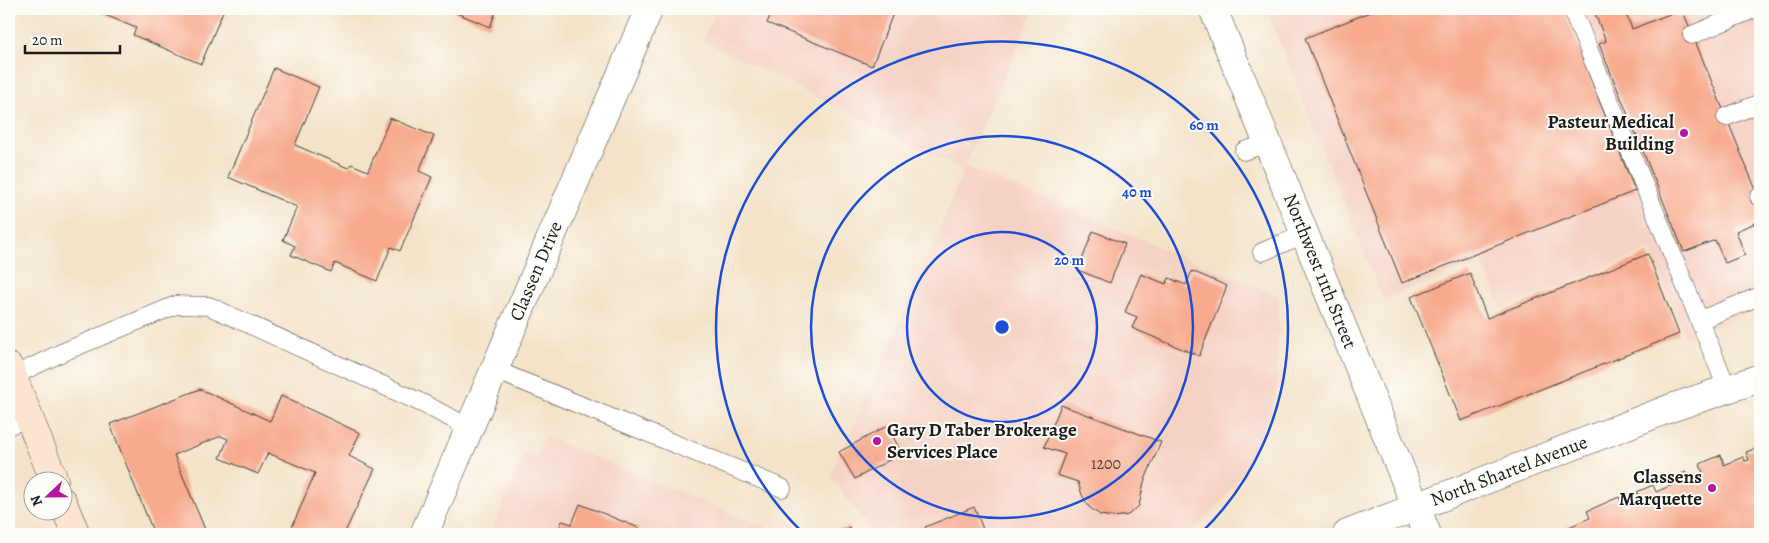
<svg xmlns="http://www.w3.org/2000/svg" width="1769" height="543" font-family="Alegreya,serif">
<style>
.built{fill:#f6d2c4}
.building{fill:#f7aa8e}
.lines{fill:none;stroke-linecap:round;stroke-linejoin:round}
.service-casing{stroke:#3c3a36;stroke-width:19}
.minor-casing{stroke:#3c3a36;stroke-width:29}
.tertiary-casing{stroke:#3c3a36;stroke-width:29}
.secondary-casing{stroke:#3c3a36;stroke-width:29}
.service{stroke:#fff;stroke-width:18}
.minor{stroke:#fff;stroke-width:28}
.tertiary{stroke:#fff;stroke-width:28}
.secondary{stroke:#fce5d0;stroke-width:28}
.ring{fill:none;stroke:#1d4ed8;stroke-width:2.5}
.poi-dot{fill:#b5179e;stroke:#fdfcf7;stroke-width:2}
.labels{text-anchor:middle;dominant-baseline:central;stroke-width:4;stroke-linejoin:round;paint-order:stroke}
.number-label{font-size:16px;fill:#534038}
.poi-label{font-size:19px;font-weight:bold;fill:#1c1c1c;stroke:#fdfcf7;text-anchor:end}
.street-label{font-size:19px;fill:#1c1c1c;stroke:#fdfcf7}
.centre{fill:#1d4ed8;stroke:#fdfcf7;stroke-width:2.5}
.ring-label{font-size:15px;text-anchor:middle;font-weight:bold;fill:#1d4ed8;stroke:#fdfcf7;stroke-width:4;stroke-linejoin:round;paint-order:stroke}
</style>
<rect width="100%" height="100%" fill="#fdfcf7"/>
<filter id="ink" filterUnits="userSpaceOnUse"><feTurbulence type="fractalNoise" baseFrequency=".02" numOctaves="2"/><feDisplacementMap in="SourceGraphic" scale="10" xChannelSelector="R" yChannelSelector="G"/><feConvolveMatrix kernelMatrix="1 2 1 2 8 2 1 2 1" color-interpolation-filters="sRGB"/></filter>
<filter id="wash" filterUnits="userSpaceOnUse"><feTurbulence type="fractalNoise" baseFrequency=".0096" numOctaves="4" result="noise"/><feDisplacementMap in="SourceGraphic" scale="20" xChannelSelector="R" yChannelSelector="G"/><feGaussianBlur stdDeviation="1.12" result="paint"/><feColorMatrix in="noise" values="0 0 0 0 0 0 0 0 0 0 0 0 0 0 0 0 0 1.4 0 .05"/><feComposite in="paint" operator="in"/></filter>
<g filter="url(#wash)">
<rect width="100%" height="100%" fill="#f4e3c9"/>
<path class="built" d="M717,9H1034L965,166L1280,297L1277,383L1268,420L1247,465L1236,483L1220,504L1202,523L1188,534H873L830,475L862,408L932,249L963,170L702,40Z
M1266,9H1760V308L1686,338L1650,250L1502,309L1482,261L1383,300Z
M543,436L783,534H490L525,453L536,456Z"/>
<g id="blocks">
<path class="building" d="M91,9H224L201,64L133,35L136,28Z
M447,9H497L490,27Z
M773,9H895L872,66L767,23Z
M1378,9H1563L1635,191L1402,283L1305,38Z
M1593,9H1624L1632,29L1682,9L1760,200V221L1736,231L1745,255L1725,263L1715,240L1684,252L1599,44L1606,41Z
M274,68L319,87L295,145L348,168L351,164L368,171L390,118L434,136L419,171L432,177L400,251L391,247L377,281L335,263L331,272L291,255L295,246L283,240L297,207L228,177Z
M1093,231L1125,244L1110,283L1078,270Z
M1648,254L1679,334L1461,421L1411,297L1470,273L1487,318Z
M1192,271L1227,286L1199,356L1132,328L1137,317L1125,312L1141,274L1166,284L1169,278L1186,285Z
M200,389L270,421L281,396L360,433L349,456L375,469L344,534H289L315,473L268,453L258,474L220,458L228,439L221,436L174,455L207,534H154L110,424Z
M1061,405L1161,442L1144,482L1139,506L1128,515L1114,517L1100,515L1089,507L1082,495L1078,482L1057,475L1065,454L1044,447Z
M887,426L902,453L855,479L839,452Z
M1760,447V534H1552L1590,518L1587,511L1619,497L1623,506L1640,499L1637,492L1653,485L1656,492L1672,485L1670,479L1686,472L1689,480L1703,473L1700,464L1721,455L1724,465L1743,457L1745,461L1749,460L1746,452Z
M580,504L639,528L636,534H557L562,521L572,524Z
M974,507L985,534H928L925,527Z
M849,527L852,534H832Z"/>
</g>
</g>
<g filter="url(#ink)">
<use href="#blocks" fill-opacity="0" stroke="#3c3a36" stroke-width="1"/>
<g class="lines">
<g class="service-casing">
<path id="service" d="M1572,9L1725,383
M1692,35L1754,9
M1726,117L1760,103
M1244,151L1268,143
M1759,197H1760
M1262,252L1305,234
M1700,320L1760,296
M495,370L782,488
M13,376L61,353L176,305L209,306L424,404L470,428"/>
</g>
<g class="minor-casing">
<path id="minor" d="M1213,9L1427,534
M9,420L27,413"/>
</g>
<g class="tertiary-casing">
<path id="tertiary" d="M424,534L649,9
M1347,534L1671,408L1760,378"/>
</g>
<g class="secondary-casing">
<path id="secondary" d="M9,367L54,480
M62,501L76,534"/>
</g>
<use href="#service" class="service"/>
<use href="#minor" class="minor"/>
<use href="#tertiary" class="tertiary"/>
<use href="#secondary" class="secondary"/>
</g>
</g>
<g class="ring">
<circle cx="1002" cy="327" r="95"/>
<circle cx="1002" cy="327" r="191"/>
<path d="M803 533A286 286 0 1 1 1201 533"/>
</g>
<g class="poi-dot">
<circle cx="1684" cy="133" r="5"/>
<circle cx="877" cy="441" r="5"/>
<circle cx="1712" cy="488" r="5"/>
</g>
<g class="labels">
<g class="number-label">
<text x="1106" y="464">1200</text>
</g>
<g class="poi-label">
<text x="1674" y="122">Pasteur Medical<tspan x="1674" dy="22">Building</tspan></text>
<text x="887" y="430" text-anchor="start">Gary D Taber Brokerage<tspan x="887" dy="22">Services Place</tspan></text>
<text x="1702" y="477">Classens<tspan x="1702" dy="22">Marquette</tspan></text>
</g>
<g class="street-label">
<text transform="translate(536 271) rotate(-67)">Classen Drive</text>
<text transform="translate(1320 271) rotate(68)">Northwest 11th Street</text>
<text transform="translate(1509 471) rotate(-21)">North Shartel Avenue</text>
</g>
</g>
<circle cx="1002" cy="327" r="8" class="centre"/>
<g class="ring-label">
<text x="1204" y="130">60 m</text>
<text x="1137" y="197">40 m</text>
<text x="1069" y="265">20 m</text>
</g>
<rect width="1769" height="543" fill="none" stroke="#fdfcf7" stroke-width="30"/>
<g transform="translate(48 496) rotate(248)"><circle r="24" fill="#fdfcf7" stroke="#a3a29f"/>
<path d="M0-4L9 19L0 12L-9 19Z" fill="#b5179e"/>
<text y="-8" font-size="14" font-weight="bold" text-anchor="middle" fill="#1c1c1c">N</text>
</g>
<path d="M25 45v8h95v-8" fill="none" stroke="#1c1c1c" stroke-width="2.5"/>
<text x="32" y="45" font-size="15" fill="#1c1c1c" stroke="#fdfcf7" stroke-width="4" paint-order="stroke">20 m</text>
</svg>
